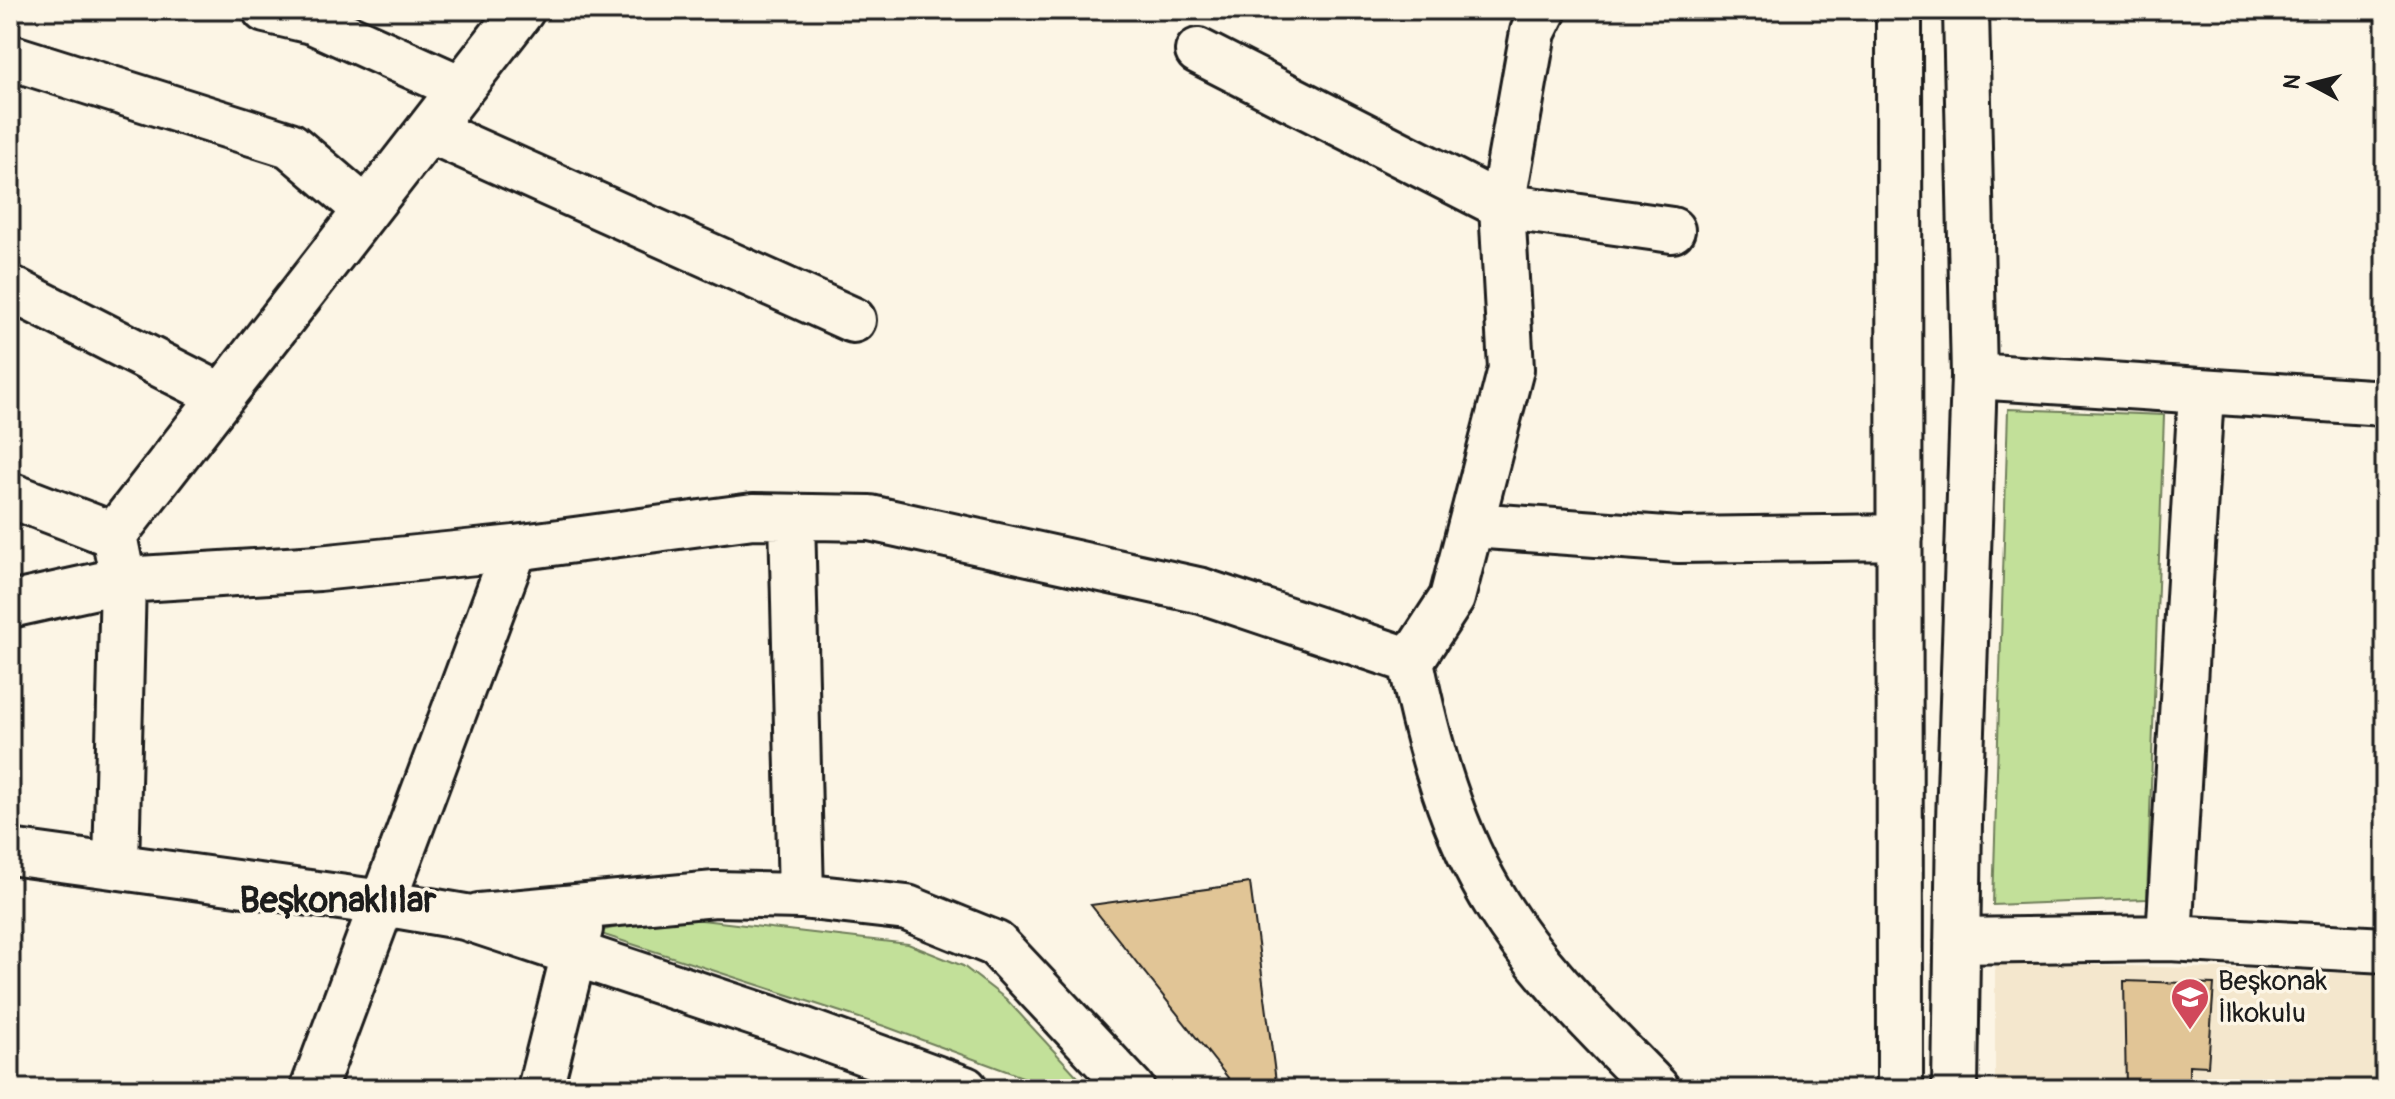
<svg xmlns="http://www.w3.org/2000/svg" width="2395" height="1099" font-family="Pangolin,sans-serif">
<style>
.built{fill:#f4e7cd}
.green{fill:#c2e099;stroke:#6f7e5a;stroke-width:2}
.building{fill:#e1c596;stroke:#1c1c1c;stroke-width:2}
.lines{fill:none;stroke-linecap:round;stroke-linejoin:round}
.minor-casing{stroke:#1c1c1c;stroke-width:50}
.minor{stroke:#fcf5e5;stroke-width:44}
.labels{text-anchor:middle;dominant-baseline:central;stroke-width:7;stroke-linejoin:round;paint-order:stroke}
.poi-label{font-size:28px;fill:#1c1c1c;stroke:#fcf5e5;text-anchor:start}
.district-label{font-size:36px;font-weight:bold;fill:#1c1c1c;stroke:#fcf5e5}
</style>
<rect width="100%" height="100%" fill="#fcf5e5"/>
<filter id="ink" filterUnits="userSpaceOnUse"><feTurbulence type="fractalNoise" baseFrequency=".0125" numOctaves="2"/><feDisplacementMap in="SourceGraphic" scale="16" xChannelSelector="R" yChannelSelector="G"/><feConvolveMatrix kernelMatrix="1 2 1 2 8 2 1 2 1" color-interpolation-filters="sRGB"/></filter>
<g filter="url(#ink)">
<path class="built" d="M1995,962L2385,974V1089H1995Z"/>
<path class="green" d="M2008,409L2164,415L2147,899L1993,905Z
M667,916L908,944L963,966L1006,999L1089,1089H1055L884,1026L595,932Z"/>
<path class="building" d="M1250,883L1277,1089H1237L1091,905Z
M2124,981L2214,984L2208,1066L2189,1065V1089H2126Z"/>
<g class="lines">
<g class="minor-casing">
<path id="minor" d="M265,10L312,21L461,88
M1899,10L1900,1089
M1198,51L1502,206L1672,230
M10,57L290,145L366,210
M429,130L853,320
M10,288L222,396
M1974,376L2385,403
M10,495L114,535
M792,517L801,896
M1472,525L1679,540L1900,537
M10,605L123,580L319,568L515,548L753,516L870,518L1202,591L1411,661C1428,745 1452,833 1498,906C1541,975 1601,1031 1657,1089
M1411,661L1452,598L1511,369L1502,206L1533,32L1544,10
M10,852L383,903L465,917L778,1021L965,1089
M116,866L123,580L114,535L522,10
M479,916L715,894L801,896L907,908L996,944L1132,1089
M2169,938L2201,393
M1957,941L2169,938L2385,950
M313,1089L515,548
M540,1089L580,929
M1955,1089L1959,820L1974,376L1966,10"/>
</g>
<use href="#minor" class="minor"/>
</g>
</g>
<defs>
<g id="school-pin" transform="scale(2)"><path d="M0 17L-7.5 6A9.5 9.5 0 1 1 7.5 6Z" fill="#d1495b" stroke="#fcf5e5"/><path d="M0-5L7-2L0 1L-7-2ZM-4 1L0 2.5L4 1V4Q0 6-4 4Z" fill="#fff"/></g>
</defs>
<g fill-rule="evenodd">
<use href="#school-pin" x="2190" y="997"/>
</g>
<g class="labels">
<g class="poi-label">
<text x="2218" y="981">Beşkonak<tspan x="2218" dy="32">İlkokulu</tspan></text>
</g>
<g class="district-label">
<text x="338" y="900">Beşkonaklılar</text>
</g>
</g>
<rect width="2395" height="1099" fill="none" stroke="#fcf5e5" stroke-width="40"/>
<rect x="20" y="20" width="2355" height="1059" fill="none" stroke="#1c1c1c" stroke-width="3" filter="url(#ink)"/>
<g transform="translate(2311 84) rotate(277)" stroke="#fcf5e5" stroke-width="6" paint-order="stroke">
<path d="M0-6L14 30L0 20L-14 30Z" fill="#1c1c1c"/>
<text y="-12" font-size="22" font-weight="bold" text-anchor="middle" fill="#1c1c1c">N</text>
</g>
</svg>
